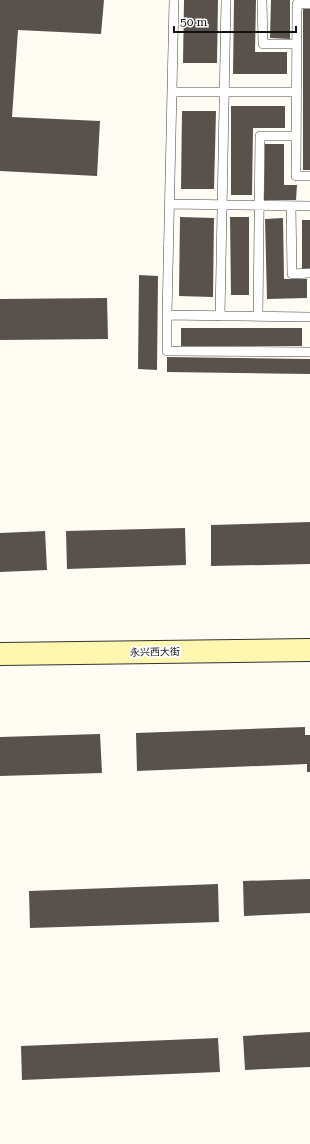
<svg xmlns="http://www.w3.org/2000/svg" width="310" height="1144" font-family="'Roboto Serif','Noto Sans SC',serif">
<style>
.building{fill:#59514c}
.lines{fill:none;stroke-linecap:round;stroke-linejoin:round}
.lane-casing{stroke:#434343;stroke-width:10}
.secondary-casing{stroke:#323232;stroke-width:24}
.lane{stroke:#fff;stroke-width:9}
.secondary{stroke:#fff7af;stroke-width:22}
.labels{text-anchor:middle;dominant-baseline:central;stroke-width:4;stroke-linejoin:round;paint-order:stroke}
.street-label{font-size:10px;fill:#101010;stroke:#fff}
</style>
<rect width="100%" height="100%" fill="#fffdf3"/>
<path class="building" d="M0,0H104L101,34L18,30L12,117L100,121L97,176L0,171Z
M184,0H218L217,63H183Z
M234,0H256L255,52H287V74H233Z
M271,0H290V39L270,38Z
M303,9H310V170H303Z
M231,106H285V128H253L252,195H231Z
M182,111H216L214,189H181Z
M265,144H284V185H297L296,200H264Z
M180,217L214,218L213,297L179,296Z
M230,217H249V295H231Z
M283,218L284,279H307V298L267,299L265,219Z
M302,220H310V269H302Z
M139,275L158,276L157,370L138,369Z
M107,298L108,339L0,340V299Z
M181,328H302V346H181Z
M167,357L310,359V374L167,372Z
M310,522V564L211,566V525Z
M185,528L186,565L67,569L66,531Z
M45,531L47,570L0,572V533Z
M305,727V735H310V772H307V764L137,771L136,733Z
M100,734L102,773L0,776V737Z
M310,879V913L244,916L243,881Z
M218,884L219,922L30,928L29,891Z
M310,1032V1067L245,1070L243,1036Z
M218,1038L220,1072L22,1080L21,1046Z"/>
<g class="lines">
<g class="lane-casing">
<path id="lane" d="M174,0L167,315L310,317
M262,0L263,44H296
M310,4H297L296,176H310
M172,92H296
M170,204L310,206
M291,206L292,274L310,273
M167,315V351L310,352
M220,316L226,0
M258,316L260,136H296"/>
</g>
<g class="secondary-casing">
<path id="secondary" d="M0,654L310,650"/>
</g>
<use href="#lane" class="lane"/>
<use href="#secondary" class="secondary"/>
</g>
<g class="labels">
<g class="street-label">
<text transform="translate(155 652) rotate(-1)">永兴西大街</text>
</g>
</g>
<path d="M174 26v6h122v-6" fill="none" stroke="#101010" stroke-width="2"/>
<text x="180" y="26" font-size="12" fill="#101010" stroke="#ffffff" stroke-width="3" paint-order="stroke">50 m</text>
</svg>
